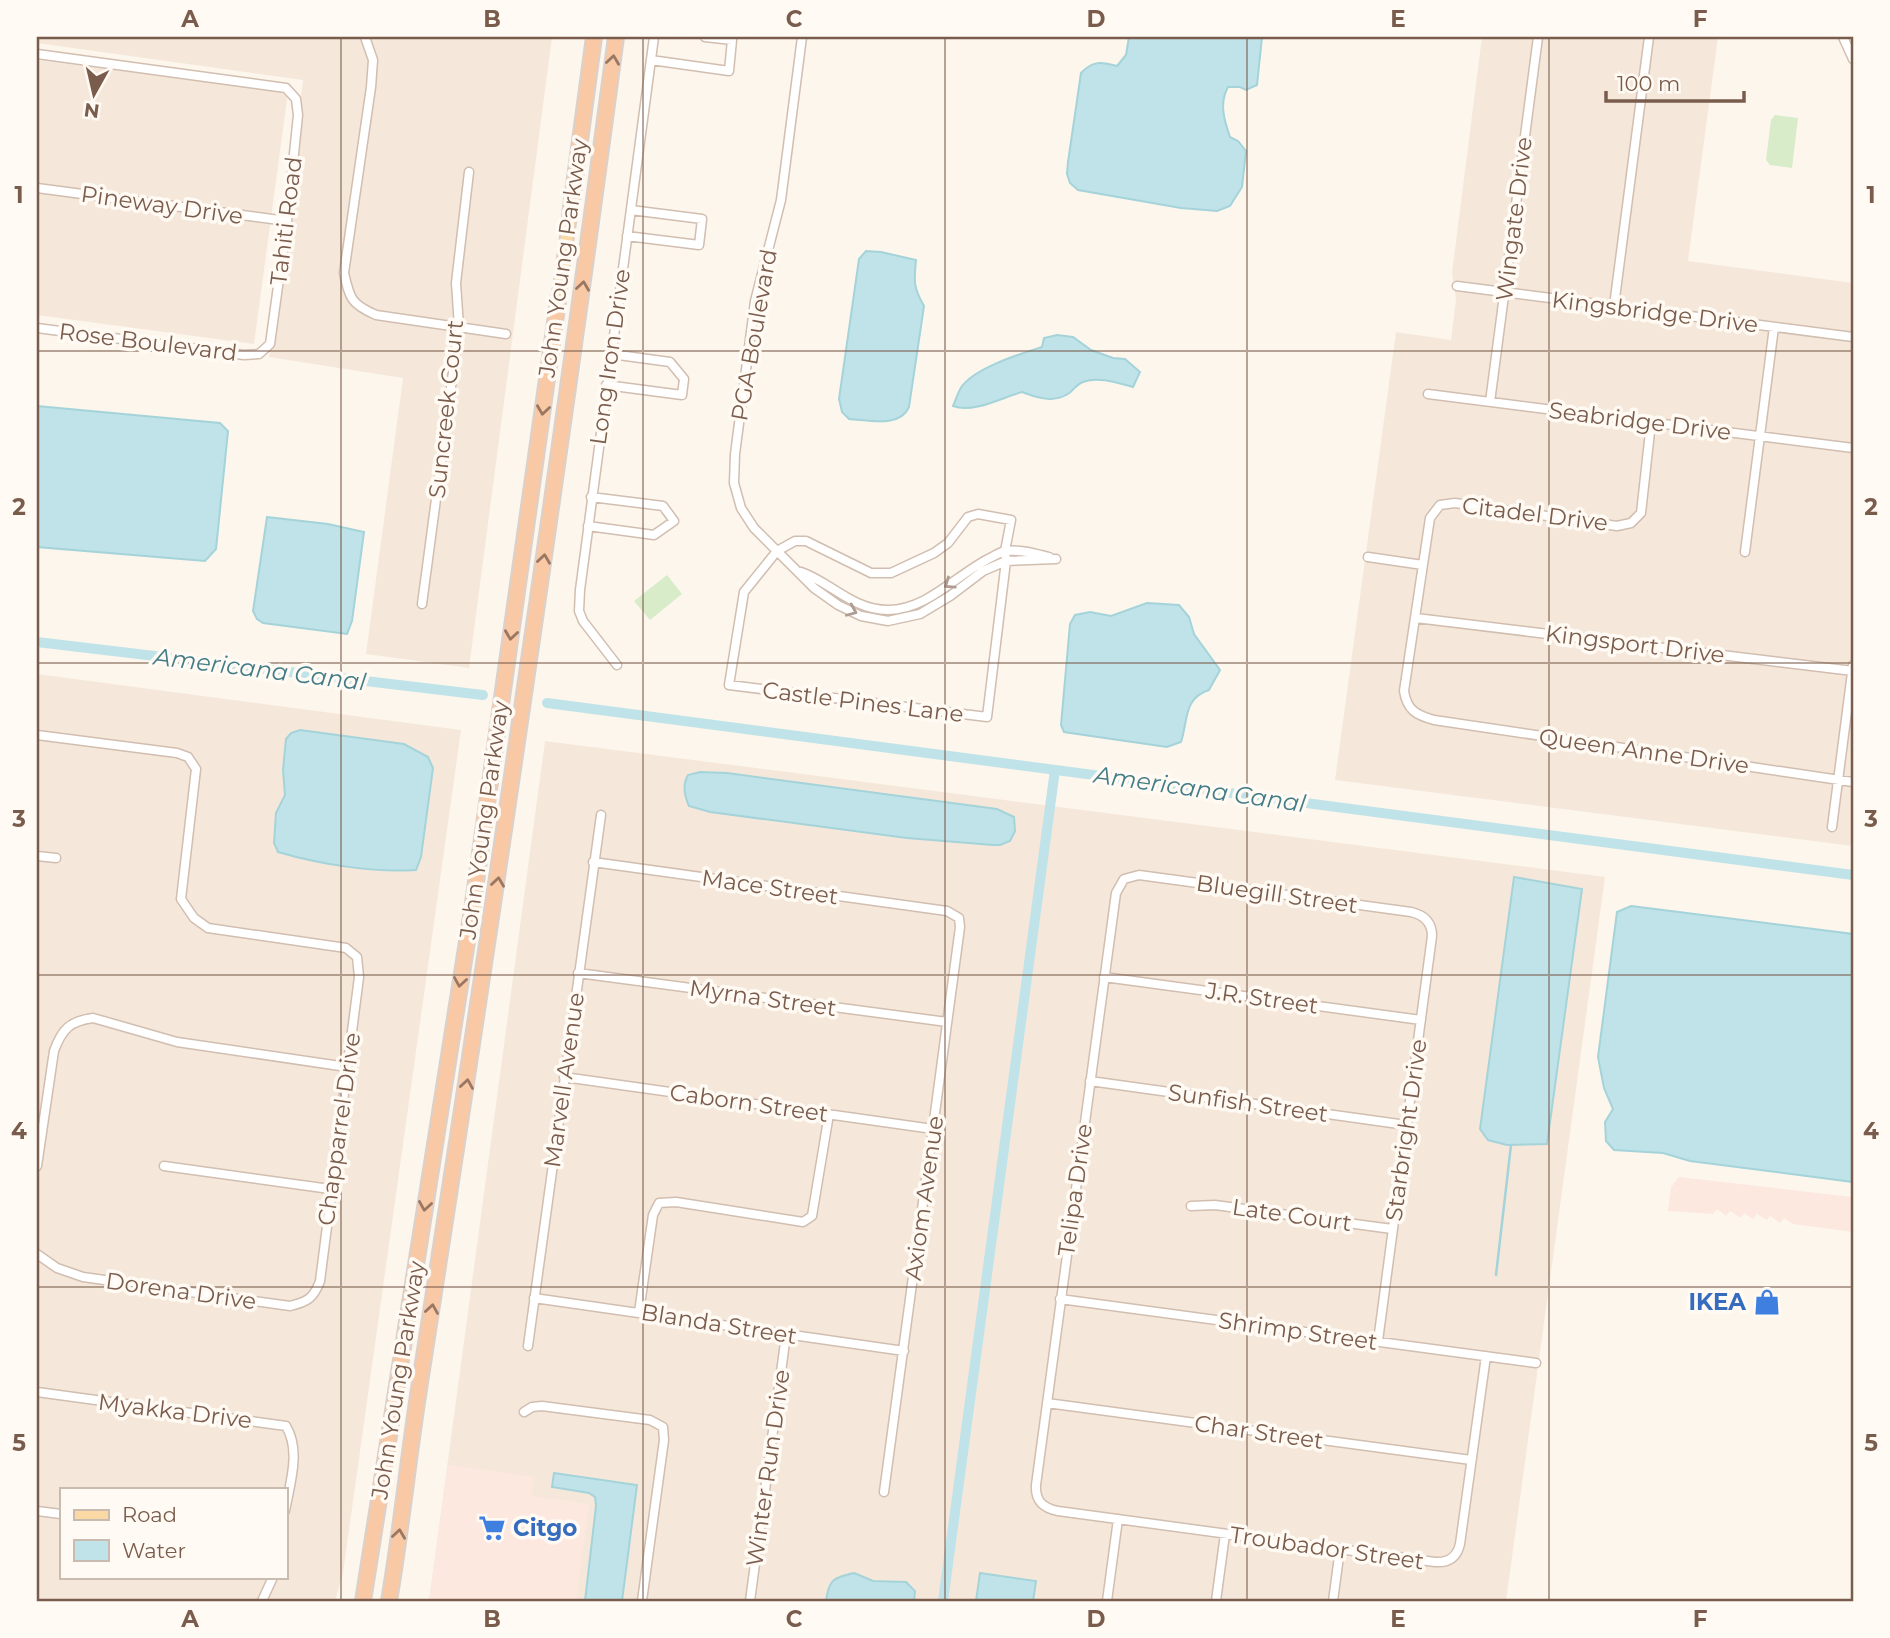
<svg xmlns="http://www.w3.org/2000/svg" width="1890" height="1638" font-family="Montserrat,sans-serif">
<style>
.residential{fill:#f5e8da;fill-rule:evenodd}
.commercial{fill:#fde8e0}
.green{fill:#d8ecc9}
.water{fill:#bfe3e8;stroke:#a5d3da;stroke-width:2}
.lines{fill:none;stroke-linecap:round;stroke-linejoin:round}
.stream{stroke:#a5d3da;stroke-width:2.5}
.canal{stroke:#bfe3e8;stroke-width:10}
.minor-casing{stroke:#d1beb0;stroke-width:11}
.primary-casing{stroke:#dad1cd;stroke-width:16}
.trunk-casing{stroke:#dad1cd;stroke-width:18}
.minor{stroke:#fff;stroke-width:8}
.primary{stroke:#fbd9a5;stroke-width:12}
.trunk{stroke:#f9c8a4;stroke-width:14}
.oneway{stroke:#9a7763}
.oneway2{stroke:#af9d94}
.grid{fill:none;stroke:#7a5c4d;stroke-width:2;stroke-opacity:0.55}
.labels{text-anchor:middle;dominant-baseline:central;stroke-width:7;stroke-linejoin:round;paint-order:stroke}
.street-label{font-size:23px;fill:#7a5c4d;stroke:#fffaf3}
.shop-label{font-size:23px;font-weight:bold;fill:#366cbe;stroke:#fffaf3;text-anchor:end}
.water-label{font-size:24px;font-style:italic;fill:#437c86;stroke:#fffaf3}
.neatline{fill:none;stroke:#7a5c4d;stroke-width:2.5}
.grid-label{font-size:23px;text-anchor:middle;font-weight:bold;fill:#7a5c4d}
</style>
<rect width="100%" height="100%" fill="#fdf6ec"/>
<path class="residential" d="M37,37H552L469,668L366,654L403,378L269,357L303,80L37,43Z
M1482,37H1718L1688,261L1853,283V846L1335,780L1396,332L1451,340L1456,299L1452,273Z
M37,60L288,92L254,344L37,315Z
M37,674L461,730L343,1573L335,1601H37ZM61,1489H285V1577H61Z
M545,741L1605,877L1506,1601H429Z"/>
<path class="commercial" d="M1679,1177L1853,1197V1232L1793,1224L1784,1218L1780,1223L1770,1216L1767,1220L1757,1214L1753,1219L1744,1213L1741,1218L1730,1211L1726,1216L1717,1209L1713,1214L1668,1211L1671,1187Z
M448,1465L534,1477L531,1496L589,1504L576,1601H429Z"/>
<path class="green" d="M1775,115L1798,118L1792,168L1770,165L1766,160L1771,120Z
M667,575L682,594L650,620L634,601Z"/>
<path class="water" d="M1129,37H1262L1257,85L1246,90L1240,87H1228C1219,103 1224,120 1230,137L1238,141L1246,151L1242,187L1230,206L1217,211L1181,208L1078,190L1070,183L1067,174L1068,162L1081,73C1093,60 1102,62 1117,66L1126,55Z
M866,251L881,252L916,260C914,281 913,287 924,306L909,407C900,428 869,420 849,419L842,412L839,399L859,259Z
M1057,335L1073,337L1091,350L1113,358L1125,359L1140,372L1133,387C1118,383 1099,376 1083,382C1075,385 1073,392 1066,395C1052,403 1035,397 1022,392C1003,397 973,414 953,406C956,399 958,392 962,386C977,367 1020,354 1042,347L1044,338Z
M37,406L220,423L228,431L216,549L205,561L37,547Z
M267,517L328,524L364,532L352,621L347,634L263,623L257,619L253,611Z
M1147,603L1179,605L1189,617L1194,634L1220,670L1209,690C1183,698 1188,722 1181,742L1167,747L1064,732L1061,725L1070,624L1075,615L1090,612L1111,616Z
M300,730L404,744L428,757L433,768L421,857L416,870C373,873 319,864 278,852L274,843L276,813L285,795L283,770L286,739L291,733Z
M700,772L727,773L997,809L1014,817L1015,831L1010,841L1000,845H993L907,838L710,812L689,806C684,795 682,785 688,775Z
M1514,877L1582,889L1547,1144L1507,1145L1488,1140L1480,1129Z
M1631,906L1853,934V1182L1690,1161L1663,1153L1614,1150L1606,1141L1605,1122L1613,1109L1604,1088L1598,1057L1617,912Z
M554,1473L637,1485L622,1601H585L596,1506L595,1497L589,1493L552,1487Z
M854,1573L873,1581L906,1582L915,1591L914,1601H826C829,1579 833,1578 854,1573Z
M980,1573L1036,1581L1033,1601H976Z"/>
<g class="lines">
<path class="stream" d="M1496,1275L1511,1145"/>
<path class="canal" d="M37,642L483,695
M547,703L1853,875
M943,1601L1055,770"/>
<g class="minor-casing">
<path id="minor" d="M365,37L373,60L371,87L344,273C350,299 351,304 376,315L506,334
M802,37L781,200L755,301L735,454L734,483L741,508L754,528L814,588L838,605L861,616L888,621L920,614L950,596L983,571L1006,561L1056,559
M1843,37L1853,59
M37,54L286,88L296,99L298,115L287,221L270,344L259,354L244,355L37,328
M651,60L729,71L732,40L705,37
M37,188L287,221
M627,236L699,245L702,219L631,210
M1457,286L1853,337
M1614,306L1649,37
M606,385L682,395L684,379L670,362L611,354
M1428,394L1853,448
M1490,402L1538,37
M1651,423L1641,513L1631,523L1617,526L1455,503L1440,505L1430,518L1404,691C1407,710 1416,715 1434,720L1853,782
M978,514L1011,520L1005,551L1006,561L987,717L729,685L744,592L777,551L795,541H806L871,573H891L934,553L948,543L968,517Z
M588,526L654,535L674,521L663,506L591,497
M1745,552L1774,327
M1368,557L1423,565
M801,572C832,583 853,610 888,610C928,610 958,573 992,557C996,555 1002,551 1006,551C1020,549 1036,554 1049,557
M422,604L459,327L456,283L469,172
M1416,618L1853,671
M617,665L583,621L579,611L580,590L654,37
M37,735L177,753L188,757L196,769L181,899L194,918L208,928L346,948L357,957L359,977L320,1281C314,1298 307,1302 290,1306L83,1277L57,1268L37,1254
M1832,827L1853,665
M37,856L56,858
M593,862L947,911L959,918L960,927L884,1492
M578,973L947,1022
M1104,977L1421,1020
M564,1077L933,1129
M1090,1081L1406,1125
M37,1166L54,1051C62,1029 70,1021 93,1018L177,1042L347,1067
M164,1166L330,1189
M1191,1206L1215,1205L1392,1229
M534,1298L904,1351
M1060,1299L1536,1363
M639,1312L653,1215L659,1203L676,1202L803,1222L812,1216L829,1114
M1378,1341L1432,936C1432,922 1424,915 1411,912L1139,875L1124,879L1116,893L1036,1485C1035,1501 1043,1508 1058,1511L1435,1562C1449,1563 1457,1557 1460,1544L1486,1356
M528,1346L601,815
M37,1392L286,1426C301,1451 290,1483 285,1511
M1047,1403L1471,1460
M524,1412L532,1407L542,1406L650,1420L663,1427L664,1440L642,1601
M37,1511L61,1514
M262,1601L273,1577
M750,1601L786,1335
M1107,1601L1118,1519
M1216,1601L1225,1534
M1333,1601L1340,1549"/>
</g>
<g class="primary-casing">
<path id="primary" d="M559,294L570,215"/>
</g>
<g class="trunk-casing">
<path id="trunk" d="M570,215L594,37
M363,1601L472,910L559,294
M389,1601C401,1531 408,1460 419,1389C489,939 556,488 616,37"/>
</g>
<use href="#minor" class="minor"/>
<use href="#primary" class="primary"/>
<use href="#trunk" class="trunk"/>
</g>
<defs><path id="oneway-chevron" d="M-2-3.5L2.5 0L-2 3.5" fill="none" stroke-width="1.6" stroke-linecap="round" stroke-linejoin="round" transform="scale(1.75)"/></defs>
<g class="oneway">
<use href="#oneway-chevron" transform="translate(613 60) rotate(-82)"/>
<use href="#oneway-chevron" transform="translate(583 286) rotate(-82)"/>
<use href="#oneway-chevron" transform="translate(543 410) rotate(98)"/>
<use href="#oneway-chevron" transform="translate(544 559) rotate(-82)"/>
<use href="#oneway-chevron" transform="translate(511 635) rotate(98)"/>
<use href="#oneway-chevron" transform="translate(498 882) rotate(-82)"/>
<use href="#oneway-chevron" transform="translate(460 982) rotate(99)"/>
<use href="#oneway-chevron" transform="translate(467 1084) rotate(-81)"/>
<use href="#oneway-chevron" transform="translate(425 1206) rotate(99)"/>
<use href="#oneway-chevron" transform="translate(432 1309) rotate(-81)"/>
<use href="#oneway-chevron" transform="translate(399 1534) rotate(-82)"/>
</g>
<g class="oneway2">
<use href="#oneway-chevron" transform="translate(949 584) rotate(146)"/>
<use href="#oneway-chevron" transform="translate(852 611) rotate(23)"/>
</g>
<path class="grid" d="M341,37V1601M643,37V1601M945,37V1601M1247,37V1601M1549,37V1601M37,351H1853M37,663H1853M37,975H1853M37,1287H1853"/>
<defs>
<g id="shop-bare" transform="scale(2.1)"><path d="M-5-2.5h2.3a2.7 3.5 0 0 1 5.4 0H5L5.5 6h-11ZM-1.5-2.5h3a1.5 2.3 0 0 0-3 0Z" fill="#3f7fe0" stroke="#fffaf3" stroke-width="2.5" paint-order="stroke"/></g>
<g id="supermarket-bare" transform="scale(2.1)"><path d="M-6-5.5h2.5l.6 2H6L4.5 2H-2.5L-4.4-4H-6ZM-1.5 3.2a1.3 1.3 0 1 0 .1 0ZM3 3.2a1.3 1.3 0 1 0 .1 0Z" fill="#3f7fe0" stroke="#fffaf3" stroke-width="2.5" paint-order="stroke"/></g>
</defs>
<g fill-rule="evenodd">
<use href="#shop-bare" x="1767" y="1302"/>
<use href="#supermarket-bare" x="492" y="1528"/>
</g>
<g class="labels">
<g class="street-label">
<text transform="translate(162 205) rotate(8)">Pineway Drive</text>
<text transform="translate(1514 219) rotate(-83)">Wingate Drive</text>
<text transform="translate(286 221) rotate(-83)">Tahiti Road</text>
<text transform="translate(563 258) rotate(-82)">John Young Parkway</text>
<text transform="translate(1655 312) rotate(7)">Kingsbridge Drive</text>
<text transform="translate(754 335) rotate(-80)">PGA Boulevard</text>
<text transform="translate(148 342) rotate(7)">Rose Boulevard</text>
<text transform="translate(610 357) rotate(-82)">Long Iron Drive</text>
<text transform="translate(446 409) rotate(-84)">Suncreek Court</text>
<text transform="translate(1640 421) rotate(7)">Seabridge Drive</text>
<text transform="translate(1535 514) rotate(7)">Citadel Drive</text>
<text transform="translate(1635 644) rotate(7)">Kingsport Drive</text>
<text transform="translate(863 702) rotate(7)">Castle Pines Lane</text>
<text transform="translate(1644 751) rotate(8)">Queen Anne Drive</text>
<text transform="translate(484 820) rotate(-82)">John Young Parkway</text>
<text transform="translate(770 887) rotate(8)">Mace Street</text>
<text transform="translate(1277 894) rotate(8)">Bluegill Street</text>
<text transform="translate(763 998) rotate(8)">Myrna Street</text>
<text transform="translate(1262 998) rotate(8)">J.R. Street</text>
<text transform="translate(564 1080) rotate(-82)">Marvell Avenue</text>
<text transform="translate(749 1103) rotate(8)">Caborn Street</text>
<text transform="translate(1248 1103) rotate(8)">Sunfish Street</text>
<text transform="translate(339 1129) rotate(-82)">Chapparrel Drive</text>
<text transform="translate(1406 1130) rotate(-82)">Starbright Drive</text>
<text transform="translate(1075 1190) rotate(-82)">Telipa Drive</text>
<text transform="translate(924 1198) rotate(-82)">Axiom Avenue</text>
<text transform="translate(1292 1215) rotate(8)">Late Court</text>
<text transform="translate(181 1291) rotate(8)">Dorena Drive</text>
<text transform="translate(719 1324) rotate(9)">Blanda Street</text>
<text transform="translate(1298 1331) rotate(8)">Shrimp Street</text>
<text transform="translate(398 1380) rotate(-81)">John Young Parkway</text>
<text transform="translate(175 1411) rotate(7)">Myakka Drive</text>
<text transform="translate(1259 1432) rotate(8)">Char Street</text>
<text transform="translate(768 1468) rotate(-82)">Winter Run Drive</text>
<text transform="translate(1327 1548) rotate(8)">Troubador Street</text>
</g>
<g class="shop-label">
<text x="1746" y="1302">IKEA</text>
<text x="513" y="1528" text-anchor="start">Citgo</text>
</g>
<g class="water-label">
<text transform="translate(260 669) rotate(7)">Americana Canal</text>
<text transform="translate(1200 789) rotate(8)">Americana Canal</text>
</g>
</g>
<rect width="1890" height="1638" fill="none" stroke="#fffaf3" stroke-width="77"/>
<rect x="60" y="1488" width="228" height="91" fill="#fffaf3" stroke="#cabbb1" stroke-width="2"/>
<rect x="74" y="1510" width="35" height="10" fill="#fbd9a5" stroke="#cabbb1" stroke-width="2"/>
<text x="122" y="1522" font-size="21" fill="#7a5c4d">Road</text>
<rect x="74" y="1540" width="35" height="21" fill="#bfe3e8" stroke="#cabbb1" stroke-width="2"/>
<text x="122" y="1558" font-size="21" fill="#7a5c4d">Water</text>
<g transform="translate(94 94) rotate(188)" stroke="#fffaf3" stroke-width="5" paint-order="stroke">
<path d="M0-5L12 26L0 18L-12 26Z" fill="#7a5c4d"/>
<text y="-10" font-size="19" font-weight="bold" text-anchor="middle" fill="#7a5c4d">N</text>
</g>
<path d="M1606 91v10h138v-10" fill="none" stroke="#7a5c4d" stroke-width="3.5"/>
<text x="1617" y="91" font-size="21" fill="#7a5c4d" stroke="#fffaf3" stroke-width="5" paint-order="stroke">100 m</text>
<rect x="38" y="38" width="1814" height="1562" class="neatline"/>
<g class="grid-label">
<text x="190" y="27">A</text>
<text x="492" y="27">B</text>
<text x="794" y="27">C</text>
<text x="1096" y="27">D</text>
<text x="1398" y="27">E</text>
<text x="1700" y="27">F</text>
<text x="19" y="203">1</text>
<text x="1871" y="203">1</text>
<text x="19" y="515">2</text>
<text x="1871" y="515">2</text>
<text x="19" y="827">3</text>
<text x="1871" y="827">3</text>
<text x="19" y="1139">4</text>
<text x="1871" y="1139">4</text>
<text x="19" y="1451">5</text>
<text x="1871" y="1451">5</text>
<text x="190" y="1627">A</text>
<text x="492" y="1627">B</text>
<text x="794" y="1627">C</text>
<text x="1096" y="1627">D</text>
<text x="1398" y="1627">E</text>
<text x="1700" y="1627">F</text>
</g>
</svg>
